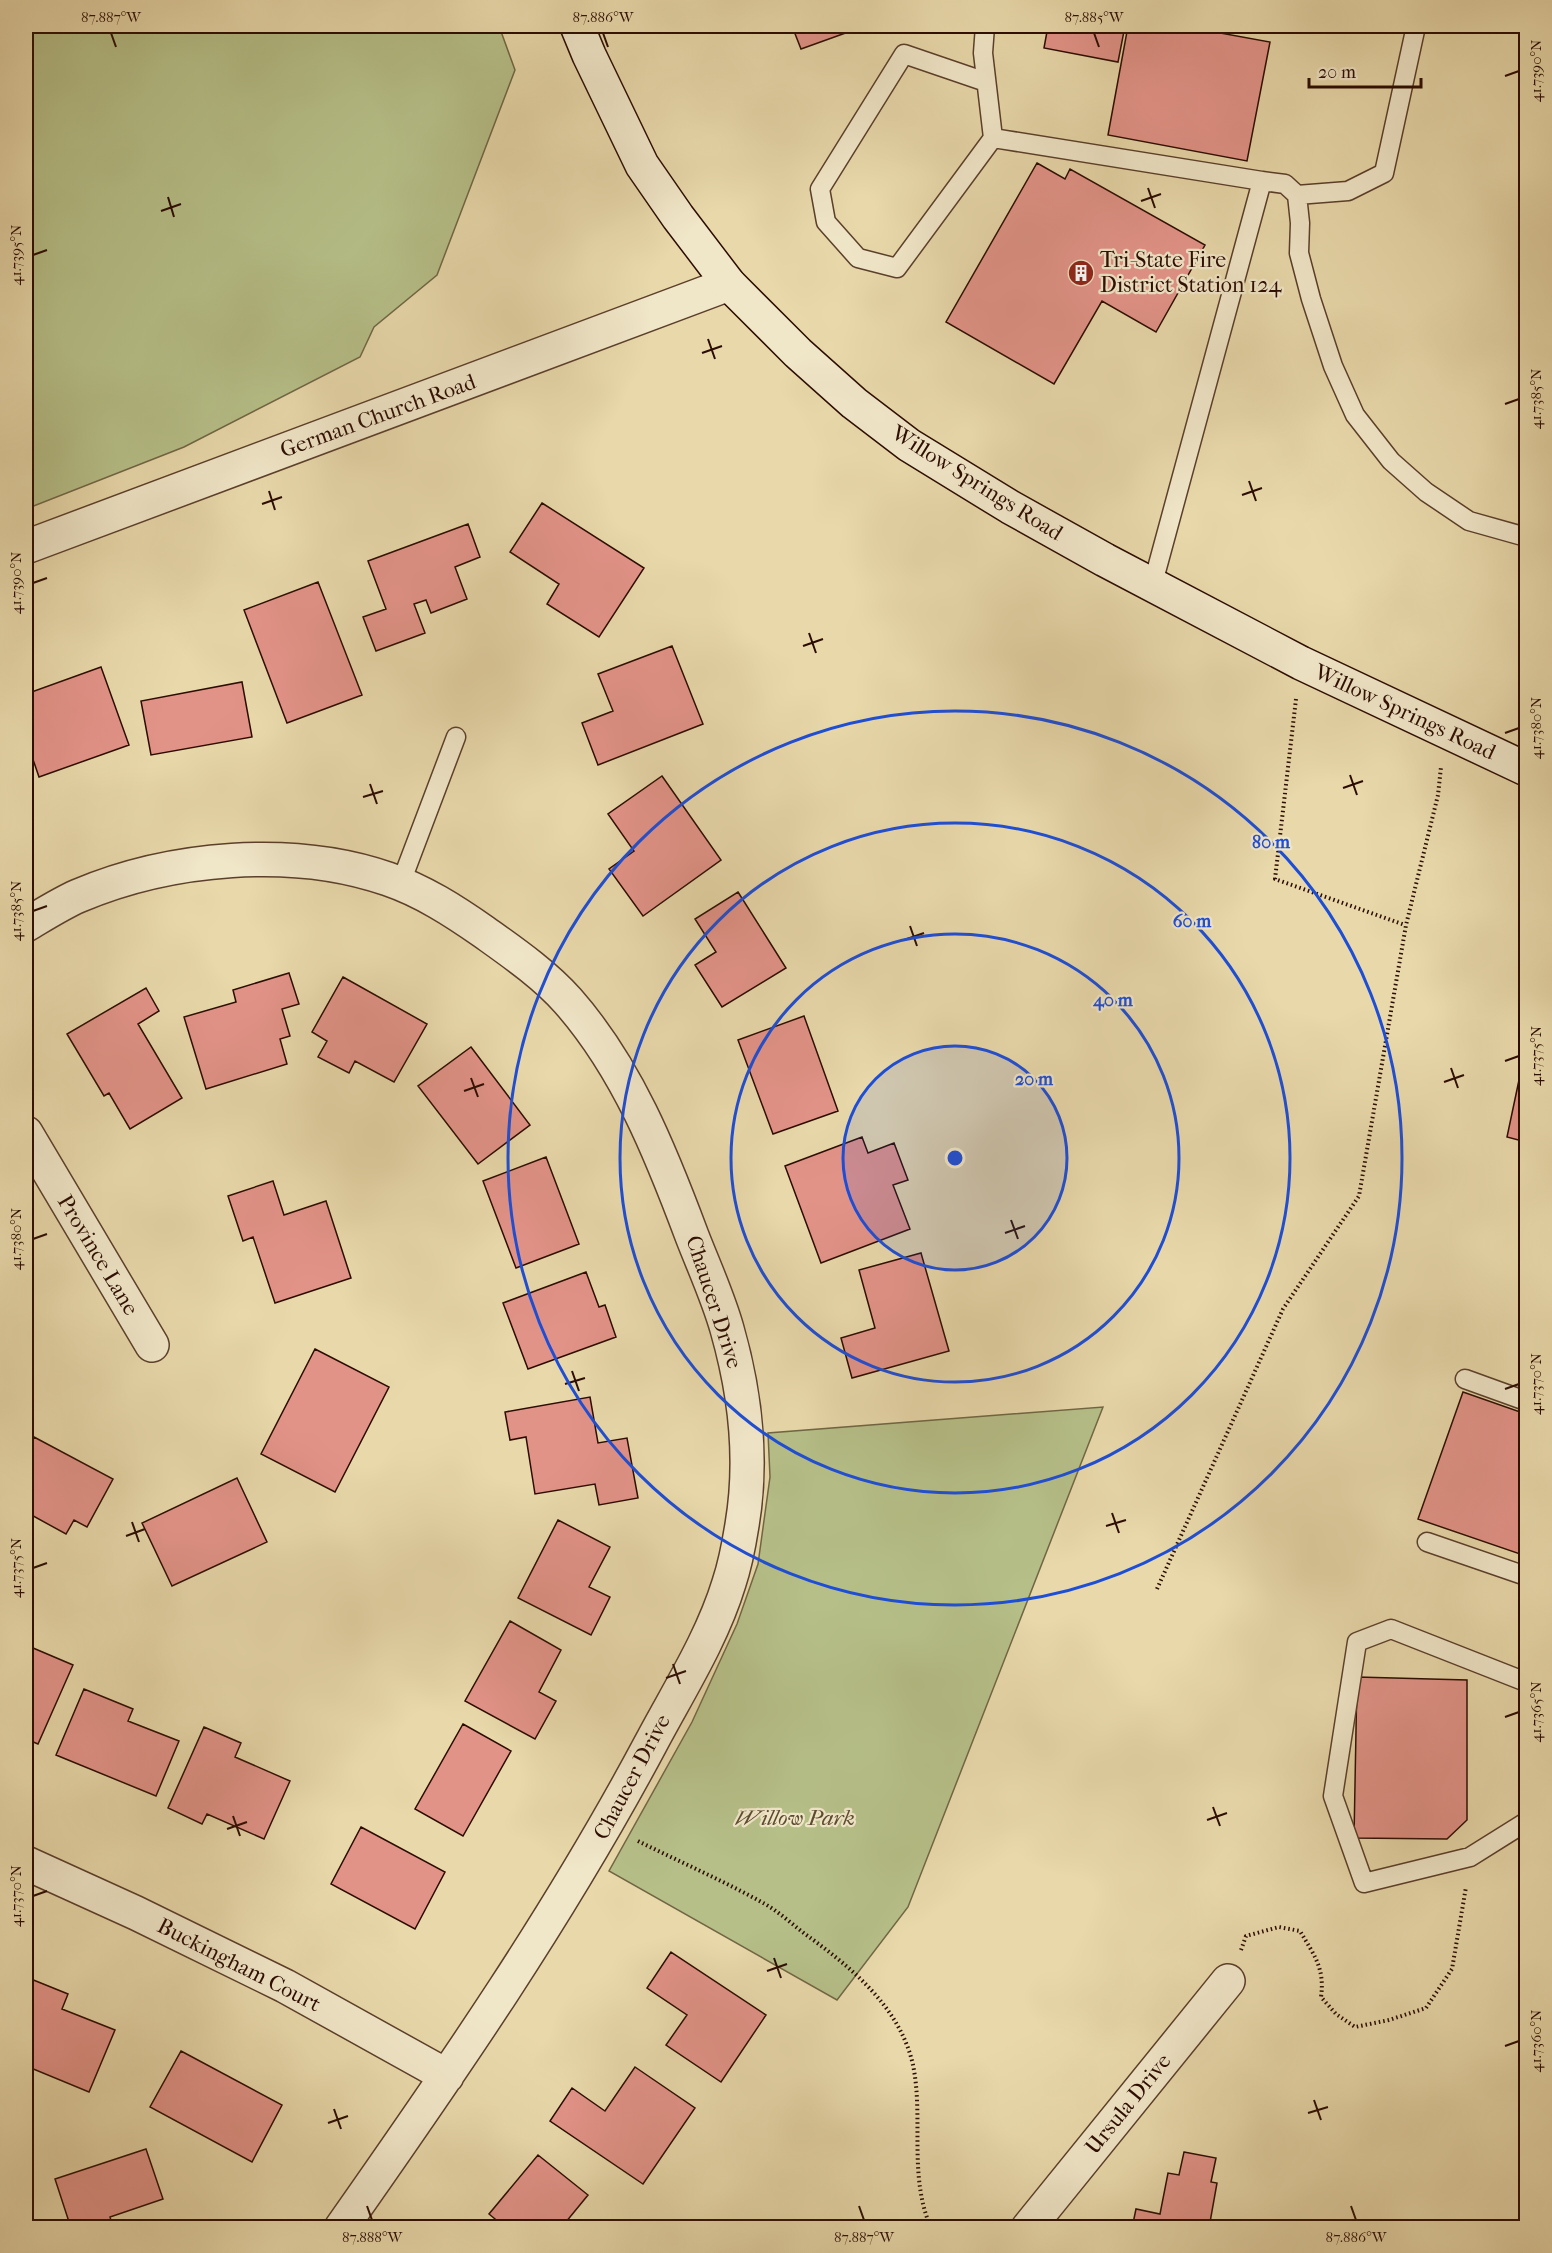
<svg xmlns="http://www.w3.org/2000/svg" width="1552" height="2253" font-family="'IM FELL French Canon',serif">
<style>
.green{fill:#b6bf88;stroke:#716644;stroke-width:1.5}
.building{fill:#e29388;stroke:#2c0c01;stroke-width:1.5}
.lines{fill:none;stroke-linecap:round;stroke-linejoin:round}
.service-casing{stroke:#5b3f2b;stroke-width:21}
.minor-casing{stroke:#5b3f2b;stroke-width:36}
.tertiary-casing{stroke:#5b3f2b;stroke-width:36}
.secondary-casing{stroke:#2c0c01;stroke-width:36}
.path{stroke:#2c0c01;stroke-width:4;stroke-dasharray:1.5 3;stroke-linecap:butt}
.service{stroke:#f0e6c8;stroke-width:18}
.minor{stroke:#f0e6c8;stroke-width:33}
.tertiary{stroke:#f0e6c8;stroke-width:33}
.secondary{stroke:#f0e6c8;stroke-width:33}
.ticks{fill:none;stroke:#2c0c01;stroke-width:2}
.ring{fill:none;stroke:#1d4ed8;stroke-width:3}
.labels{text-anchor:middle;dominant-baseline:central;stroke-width:4.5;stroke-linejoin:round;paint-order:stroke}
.poi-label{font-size:22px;fill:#2c0c01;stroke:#f0e6c8;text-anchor:start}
.street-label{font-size:22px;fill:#2c0c01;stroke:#f0e6c8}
.park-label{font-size:22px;font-style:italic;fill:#5c4b30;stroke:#f0e6c8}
.centre{fill:#1d4ed8;stroke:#f0e6c8;stroke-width:3}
.ring-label{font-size:18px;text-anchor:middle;font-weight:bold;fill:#1d4ed8;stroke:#f0e6c8;stroke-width:4.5;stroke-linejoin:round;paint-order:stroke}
.neatline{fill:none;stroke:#2c0c01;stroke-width:2}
.ticks-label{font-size:15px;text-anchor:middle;fill:#2c0c01}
</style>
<rect width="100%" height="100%" fill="#e8d8aa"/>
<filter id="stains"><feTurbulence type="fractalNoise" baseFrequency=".00333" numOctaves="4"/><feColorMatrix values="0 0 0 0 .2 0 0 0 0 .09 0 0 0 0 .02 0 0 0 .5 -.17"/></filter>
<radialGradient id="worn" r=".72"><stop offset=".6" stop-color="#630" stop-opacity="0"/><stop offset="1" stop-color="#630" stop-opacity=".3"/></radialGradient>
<path class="green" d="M26,26H499L515,70L437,275L374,327L360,357L184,447L26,509Z
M1103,1407L908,1907L837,2000L609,1871L692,1722L737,1624L758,1564L770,1477L768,1433Z"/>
<path class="building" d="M792,26H865L801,49Z
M1048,26H1125L1118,62L1044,48Z
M1128,26H1182L1270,42L1247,161L1108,135Z
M1037,163L1065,179L1070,169L1205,245L1156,332L1102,301L1054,384L946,322Z
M542,503L644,568L599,637L547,604L559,584L510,552Z
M468,524L480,557L455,567L467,599L431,613L426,600L414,604L425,633L376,651L363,617L386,609L368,561Z
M318,582L362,695L287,723L244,610Z
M672,646L703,724L598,765L582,723L613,711L598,674Z
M101,667L129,745L39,777L26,739V694Z
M242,682L252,737L151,755L141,701Z
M662,776L721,860L643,916L609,869L634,851L608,814Z
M738,892L786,968L722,1007L695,965L716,952L695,919Z
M289,973L299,1004L282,1009L290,1036L280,1039L287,1064L206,1089L184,1017L236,1002L233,990Z
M343,977L427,1024L394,1082L355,1061L349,1073L318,1057L327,1041L312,1032Z
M146,988L159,1011L138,1024L182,1098L130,1129L109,1093L104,1096L67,1034Z
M804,1016L838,1111L773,1134L738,1040Z
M471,1047L530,1125L478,1164L418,1086Z
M1519,1080L1526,1082V1142L1507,1137Z
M862,1137L868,1153L894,1143L908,1180L893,1185L910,1229L821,1263L785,1166Z
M546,1157L579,1244L516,1268L483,1181Z
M273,1181L284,1215L326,1201L351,1278L275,1303L253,1237L243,1241L228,1196Z
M921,1253L949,1351L852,1378L841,1338L875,1328L859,1270Z
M586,1272L599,1307L605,1305L616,1337L528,1369L503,1303Z
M315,1349L389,1387L335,1492L261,1454Z
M1463,1392L1526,1414V1556L1418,1519Z
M590,1397L598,1443L627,1438L638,1498L599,1505L595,1484L535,1494L526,1437L510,1440L505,1412Z
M34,1437L113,1479L87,1527L74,1520L66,1534L26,1512V1442L29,1444Z
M237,1478L267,1542L172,1586L142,1523Z
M558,1520L610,1547L589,1587L610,1597L591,1635L518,1598Z
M510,1621L561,1650L539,1692L556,1701L535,1739L465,1701Z
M26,1645L73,1665L38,1744L26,1739Z
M1357,1677L1467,1680V1820L1447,1839L1354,1838Z
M84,1689L133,1709L128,1721L179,1741L156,1796L56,1755Z
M463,1724L511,1751L463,1836L415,1809Z
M204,1727L241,1743L235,1757L290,1781L264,1839L207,1814L202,1824L168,1808Z
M361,1827L445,1872L415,1929L331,1884Z
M671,1952L766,2015L721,2082L666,2045L687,2015L647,1988Z
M26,1977L68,1994L62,2009L115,2030L89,2092L26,2066Z
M181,2051L282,2105L252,2162L150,2107Z
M635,2067L695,2108L643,2184L550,2121L572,2088L605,2111Z
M146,2149L163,2199L110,2217L113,2228H71L55,2179Z
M1184,2152L1216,2158L1211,2182L1217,2183L1209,2228H1132L1136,2209L1160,2214L1168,2173L1179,2175Z
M538,2155L588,2195L561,2228H506L489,2214Z"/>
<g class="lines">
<g class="service-casing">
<path id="service" d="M985,26L983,53L993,138L1262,181L1153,583
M986,82L904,54L820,189L826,222L858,258L897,268L993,138
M1262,181L1285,184L1297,195L1300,223L1299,253L1311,299L1333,366L1355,415L1391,461L1426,492L1469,521L1526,537
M1297,195L1348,191L1384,173L1416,26
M400,885L456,737
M1465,1379L1526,1401
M1427,1542L1526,1576
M1526,1682L1391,1629L1357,1642L1333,1796L1364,1883L1470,1857L1526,1822"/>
</g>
<g class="minor-casing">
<path id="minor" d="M26,925C43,915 60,904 78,896C170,857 293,846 388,879C423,891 454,911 484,932C512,952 544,974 568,1001C627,1068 661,1153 692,1236C704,1267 718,1297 727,1329C745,1392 753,1460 742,1525C739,1544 735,1565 729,1583C712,1639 678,1692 651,1743C560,1914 452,2070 341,2228
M26,1133L152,1345
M26,1863L136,1913L285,1986L447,2076
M1028,2228L1228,1981"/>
</g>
<g class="tertiary-casing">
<path id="tertiary" d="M26,547L729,284"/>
</g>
<g class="secondary-casing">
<path id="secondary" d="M577,26L589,55L642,165L678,217L729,284L798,353L854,403L909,445L1010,507L1105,560L1301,663L1526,769"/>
</g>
<path class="path" d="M1296,699L1275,879L1405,925
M1157,1589L1283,1309L1359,1196L1406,925L1438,795L1441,767
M638,1841C680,1862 724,1881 765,1904C779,1912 792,1924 805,1934C851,1967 900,2007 913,2065C924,2119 908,2175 931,2228
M1241,1950L1246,1936L1279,1927L1300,1931C1314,1955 1325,1968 1321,1997L1336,2014L1355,2027L1389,2020L1426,2008L1452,1969L1466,1887"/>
<use href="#service" class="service"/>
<use href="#minor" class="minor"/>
<use href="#tertiary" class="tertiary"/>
<use href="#secondary" class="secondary"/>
</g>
<path class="ticks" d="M111,33L116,47M603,33L608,47M1094,33L1099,47M1505,76L1519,71M1148,188L1155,208M168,197L174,217M1141,201L1161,194M161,211L181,204M33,255L47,250M708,339L715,359M702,353L722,346M1505,404L1519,399M1249,481L1256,501M269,491L275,510M1242,495L1262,488M262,504L282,497M33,583L47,578M809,633L816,653M803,646L823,639M1505,733L1519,728M1350,775L1357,795M370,784L377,804M1343,788L1363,781M363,797L383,791M33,911L47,906M910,926L917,946M904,940L924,933M1505,1061L1519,1056M1451,1068L1458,1088M471,1078L478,1097M1444,1082L1464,1075M464,1091L484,1084M1011,1220L1018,1239M1005,1233L1025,1226M33,1239L47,1234M572,1371L579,1391M565,1384L585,1378M1505,1389L1519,1384M1112,1513L1119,1533M132,1522L139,1542M1106,1526L1126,1520M126,1536L145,1529M33,1568L47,1563M673,1664L680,1684M666,1678L686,1671M1505,1717L1519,1712M1213,1807L1220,1826M233,1816L240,1836M1207,1820L1227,1813M227,1829L247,1822M33,1896L47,1891M774,1958L781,1978M767,1971L787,1964M1505,2046L1519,2041M1314,2100L1321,2120M334,2109L341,2129M1308,2113L1328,2107M328,2123L348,2116M367,2206L372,2220M859,2206L864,2220M1351,2206L1356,2220"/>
<circle cx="955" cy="1158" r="112" fill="#1d4ed8" fill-opacity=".12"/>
<g class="ring">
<circle cx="955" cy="1158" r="112"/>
<circle cx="955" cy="1158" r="224"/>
<circle cx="955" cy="1158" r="335"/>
<circle cx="955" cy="1158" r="447"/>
</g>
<defs>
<g id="building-disc" transform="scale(1.35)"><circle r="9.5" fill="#8f2418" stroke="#f0e6c8"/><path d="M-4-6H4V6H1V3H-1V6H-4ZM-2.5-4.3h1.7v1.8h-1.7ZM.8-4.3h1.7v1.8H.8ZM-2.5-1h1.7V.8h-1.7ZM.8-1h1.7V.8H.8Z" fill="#fff"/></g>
</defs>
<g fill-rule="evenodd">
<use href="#building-disc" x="1081" y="273"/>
</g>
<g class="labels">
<g class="poi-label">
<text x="1100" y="260">Tri-State Fire<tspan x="1100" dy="25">District Station 124</tspan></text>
</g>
<g class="street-label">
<text transform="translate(378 416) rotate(-20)">German Church Road</text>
<text transform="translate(977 483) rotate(32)">Willow Springs Road</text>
<text transform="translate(1405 712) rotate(25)">Willow Springs Road</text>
<text transform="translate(98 1255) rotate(59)">Province Lane</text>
<text transform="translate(714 1302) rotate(72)">Chaucer Drive</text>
<text transform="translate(632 1777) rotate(-62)">Chaucer Drive</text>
<text transform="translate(239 1965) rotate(27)">Buckingham Court</text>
<text transform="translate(1128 2104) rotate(-51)">Ursula Drive</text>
</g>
<g class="park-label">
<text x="795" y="1818">Willow Park</text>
</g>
</g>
<circle cx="955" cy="1158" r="9" class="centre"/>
<g class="ring-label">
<text x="1271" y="848">80 m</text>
<text x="1192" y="927">60 m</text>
<text x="1113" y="1006">40 m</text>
<text x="1034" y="1085">20 m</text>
</g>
<rect width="1552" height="2253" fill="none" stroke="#e8d8aa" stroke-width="66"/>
<path d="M1309 78v9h112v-9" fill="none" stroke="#2c0c01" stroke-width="3"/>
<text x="1318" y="78" font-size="18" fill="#2c0c01" stroke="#f0e6c8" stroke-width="4.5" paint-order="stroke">20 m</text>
<rect x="33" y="33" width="1486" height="2187" class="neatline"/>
<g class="ticks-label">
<text x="111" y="22">87.887°W</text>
<text x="603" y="22">87.886°W</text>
<text x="1094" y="22">87.885°W</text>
<text transform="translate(1536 71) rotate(-90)" y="5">41.7390°N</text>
<text transform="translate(16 255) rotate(-90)" y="5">41.7395°N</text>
<text transform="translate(1536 399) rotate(-90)" y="5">41.7385°N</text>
<text transform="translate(16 583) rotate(-90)" y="5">41.7390°N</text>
<text transform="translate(1536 728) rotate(-90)" y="5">41.7380°N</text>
<text transform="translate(16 911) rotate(-90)" y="5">41.7385°N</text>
<text transform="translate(1536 1056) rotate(-90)" y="5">41.7375°N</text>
<text transform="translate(16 1239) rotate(-90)" y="5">41.7380°N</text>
<text transform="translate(1536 1384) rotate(-90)" y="5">41.7370°N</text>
<text transform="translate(16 1568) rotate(-90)" y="5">41.7375°N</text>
<text transform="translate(1536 1712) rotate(-90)" y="5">41.7365°N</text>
<text transform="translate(16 1896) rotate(-90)" y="5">41.7370°N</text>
<text transform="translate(1536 2041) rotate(-90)" y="5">41.7360°N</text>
<text x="372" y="2242">87.888°W</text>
<text x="864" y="2242">87.887°W</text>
<text x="1356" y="2242">87.886°W</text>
</g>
<rect width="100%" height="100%" filter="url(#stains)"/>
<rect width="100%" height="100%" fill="url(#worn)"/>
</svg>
